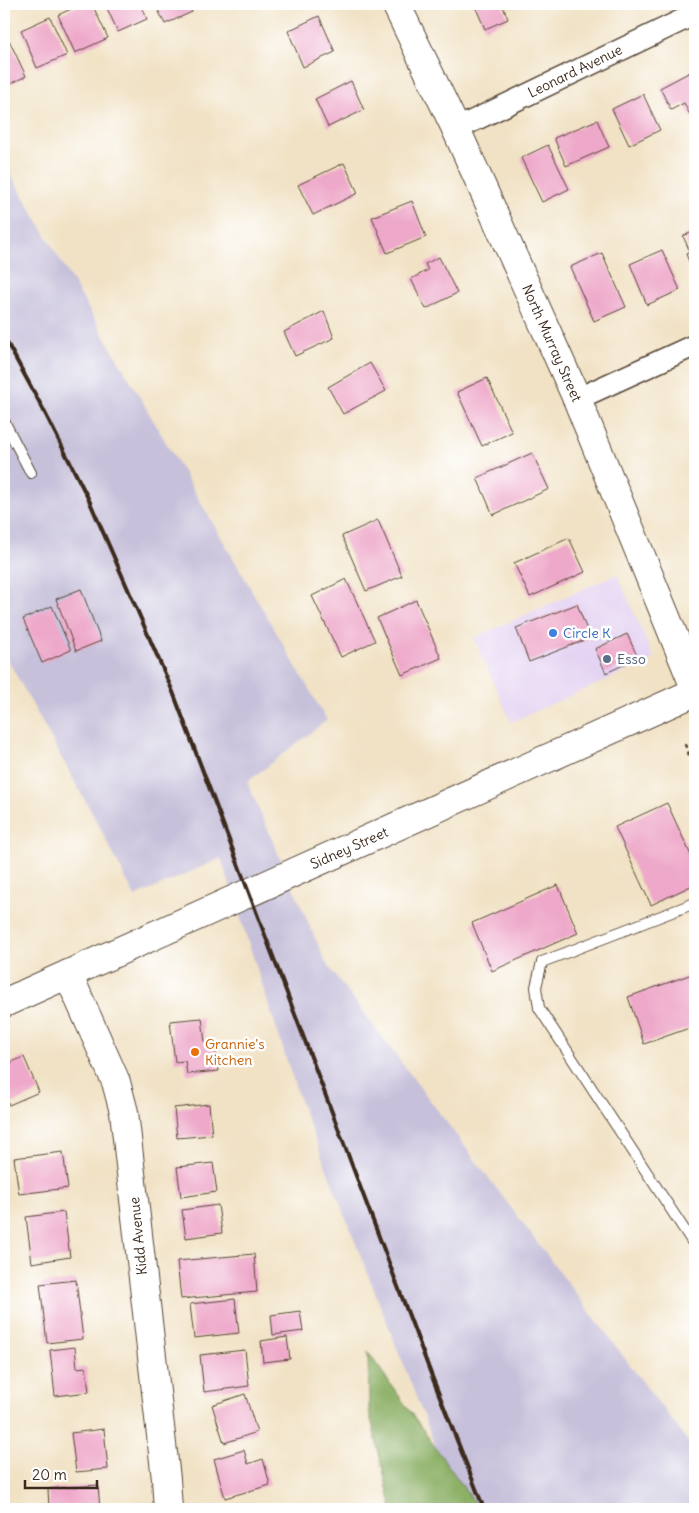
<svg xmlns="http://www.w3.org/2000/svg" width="699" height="1513" font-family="Delius,sans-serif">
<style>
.built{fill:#e4d3f2}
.industrial{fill:#c6c0da}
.forest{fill:#8cb066;stroke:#646d42}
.building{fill:#eea8c9}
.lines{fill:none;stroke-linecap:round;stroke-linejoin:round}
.lane-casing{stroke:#564637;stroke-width:12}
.street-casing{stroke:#564637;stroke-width:24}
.secondary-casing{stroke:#564637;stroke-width:30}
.path{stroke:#564637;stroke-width:3;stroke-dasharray:4 4;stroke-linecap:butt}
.lane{stroke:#fff;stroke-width:10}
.street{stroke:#fff;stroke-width:21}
.secondary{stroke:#fff;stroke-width:28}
.rail{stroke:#3b2a1e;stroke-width:4}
.shop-dot{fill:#3f7fe0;stroke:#fff;stroke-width:2}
.service-dot{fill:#5c6f8a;stroke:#fff;stroke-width:2}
.food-dot{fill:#e8710a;stroke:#fff;stroke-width:2}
.labels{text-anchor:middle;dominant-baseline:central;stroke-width:5;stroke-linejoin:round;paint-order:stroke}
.street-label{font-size:14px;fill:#3b2a1e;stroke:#fff}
.shop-label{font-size:14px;fill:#366cbe;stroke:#fff;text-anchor:start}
.service-label{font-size:14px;fill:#4e5e75;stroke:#fff;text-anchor:start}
.food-label{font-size:14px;fill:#c56008;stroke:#fff;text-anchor:start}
</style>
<rect width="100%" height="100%" fill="#fff"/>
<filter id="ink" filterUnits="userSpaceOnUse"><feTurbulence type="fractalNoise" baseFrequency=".02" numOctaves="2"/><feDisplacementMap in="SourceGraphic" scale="10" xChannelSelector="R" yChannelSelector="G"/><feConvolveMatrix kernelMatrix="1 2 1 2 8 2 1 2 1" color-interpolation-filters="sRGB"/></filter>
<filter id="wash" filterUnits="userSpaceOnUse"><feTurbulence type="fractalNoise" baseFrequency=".0096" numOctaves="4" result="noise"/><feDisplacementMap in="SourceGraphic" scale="20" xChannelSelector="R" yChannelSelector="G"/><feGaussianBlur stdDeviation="1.12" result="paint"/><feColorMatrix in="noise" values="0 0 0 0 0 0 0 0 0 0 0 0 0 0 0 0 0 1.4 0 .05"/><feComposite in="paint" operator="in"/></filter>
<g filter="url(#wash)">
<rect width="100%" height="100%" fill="#f1e2c5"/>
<path class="built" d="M617,574L654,659L511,722L474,638Z"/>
<path class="industrial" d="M4,163L327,720L247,782L326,963L695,1451V1509H460L300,1101L221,858L135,897L98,824L4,653Z"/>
<path class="forest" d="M368,1352L479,1509H392L369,1410Z"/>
<g id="blocks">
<path class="building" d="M82,4H92L108,38L75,53L58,15Z
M105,4H141L147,19L118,32Z
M155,4H188L192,12L165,24Z
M474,4H502L508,19L485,29Z
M319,16L335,52L303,67L288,31Z
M50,17L67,55L37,68L21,30Z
M8,38L26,76L4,87V40Z
M694,70L695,113L690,115L684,103L671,110L660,88Z
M351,81L364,110L328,127L315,99Z
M643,94L660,130L629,145L612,109Z
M597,120L609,147L566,166L554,138Z
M548,145L569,189L542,202L521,158Z
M344,163L358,193L313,215L298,185Z
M412,201L426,237L387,253L372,217Z
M695,231V277L686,254L690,252L683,236Z
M662,250L680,290L647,305L630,264Z
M602,253L626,307L594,321L570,267Z
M439,257L457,293L426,309L411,279L428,270L425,264Z
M324,311L334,338L295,356L284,332Z
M370,363L386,391L343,414L328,387Z
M487,378L512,432L482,446L457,392Z
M532,453L549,489L493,515L477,478Z
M378,520L402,576L366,591L342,536Z
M569,538L585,572L530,597L514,563Z
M346,579L375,641L341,657L312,596Z
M81,589L101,641L76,651L56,599Z
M416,600L441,658L402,675L377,618Z
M577,604L590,638L529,662L516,628Z
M52,606L71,650L42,663L23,619Z
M627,634L638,658L606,673L595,649Z
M667,803L695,864V884L651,905L615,827Z
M558,885L578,933L492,971L472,923Z
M695,973V1026L644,1044L628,997Z
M202,1018L205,1043L215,1042L219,1071L187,1074L185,1061L175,1062L170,1021Z
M24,1057L39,1092L9,1105L4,1093V1065Z
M209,1104L212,1135L177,1138L174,1108Z
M63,1152L68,1188L19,1194L14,1158Z
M213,1163L217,1192L181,1197L177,1167Z
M218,1205L222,1233L186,1238L182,1210Z
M64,1212L70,1257L32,1263L26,1217Z
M254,1254L257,1292L181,1299L177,1261Z
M76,1280L83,1339L47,1343L40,1284Z
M235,1299L239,1333L194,1338L190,1304Z
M300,1311L303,1331L273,1335L271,1315Z
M287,1337L290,1359L263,1362L261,1341Z
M75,1347L77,1368L86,1367L89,1392L55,1396L50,1350Z
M245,1350L249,1386L204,1392L200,1355Z
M245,1394L257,1432L224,1443L212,1405Z
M104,1429L108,1469L76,1472L71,1433Z
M244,1450L248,1464L263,1459L270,1485L225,1498L214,1459Z
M98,1485L100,1509H49L48,1489Z"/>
</g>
</g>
<g filter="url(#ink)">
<use href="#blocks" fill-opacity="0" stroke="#564637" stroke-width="1"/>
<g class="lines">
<g class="lane-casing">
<path id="lane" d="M4,421L31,473
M695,903L542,962L536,987L539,1008L695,1246"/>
</g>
<g class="street-casing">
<path id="street" d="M456,129L695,14
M577,399L695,345"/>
</g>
<g class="secondary-casing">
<path id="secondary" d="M396,4L456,129L577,399L695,688
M68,974L116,1082L124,1112L166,1479L168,1509
M4,1003L695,692"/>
</g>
<path class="path" d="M685,744L695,770"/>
<use href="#lane" class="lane"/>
<use href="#street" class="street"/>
<use href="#secondary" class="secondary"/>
<path class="rail" d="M4,337L42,407L89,500L173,692L431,1374L484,1509"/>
</g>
</g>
<circle class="shop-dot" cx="553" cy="633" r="5"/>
<circle class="service-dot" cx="607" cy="659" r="5"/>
<circle class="food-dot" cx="195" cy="1052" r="5"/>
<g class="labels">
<g class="street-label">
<text transform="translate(575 71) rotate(-26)">Leonard Avenue</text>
<text transform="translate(552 343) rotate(66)">North Murray Street</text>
<text transform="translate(349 848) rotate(-24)">Sidney Street</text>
<text transform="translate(138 1236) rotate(-96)">Kidd Avenue</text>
</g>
<g class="shop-label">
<text x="563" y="633">Circle K</text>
</g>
<g class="service-label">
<text x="617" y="659">Esso</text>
</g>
<g class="food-label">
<text x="205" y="1044">Grannie's<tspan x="205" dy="16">Kitchen</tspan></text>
</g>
</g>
<rect width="699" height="1513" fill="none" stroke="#fff" stroke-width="20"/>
<path d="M25 1480v8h72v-8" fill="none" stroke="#3b2a1e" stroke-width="2.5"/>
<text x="32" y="1480" font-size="15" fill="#3b2a1e" stroke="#ffffff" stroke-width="4" paint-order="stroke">20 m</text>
</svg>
